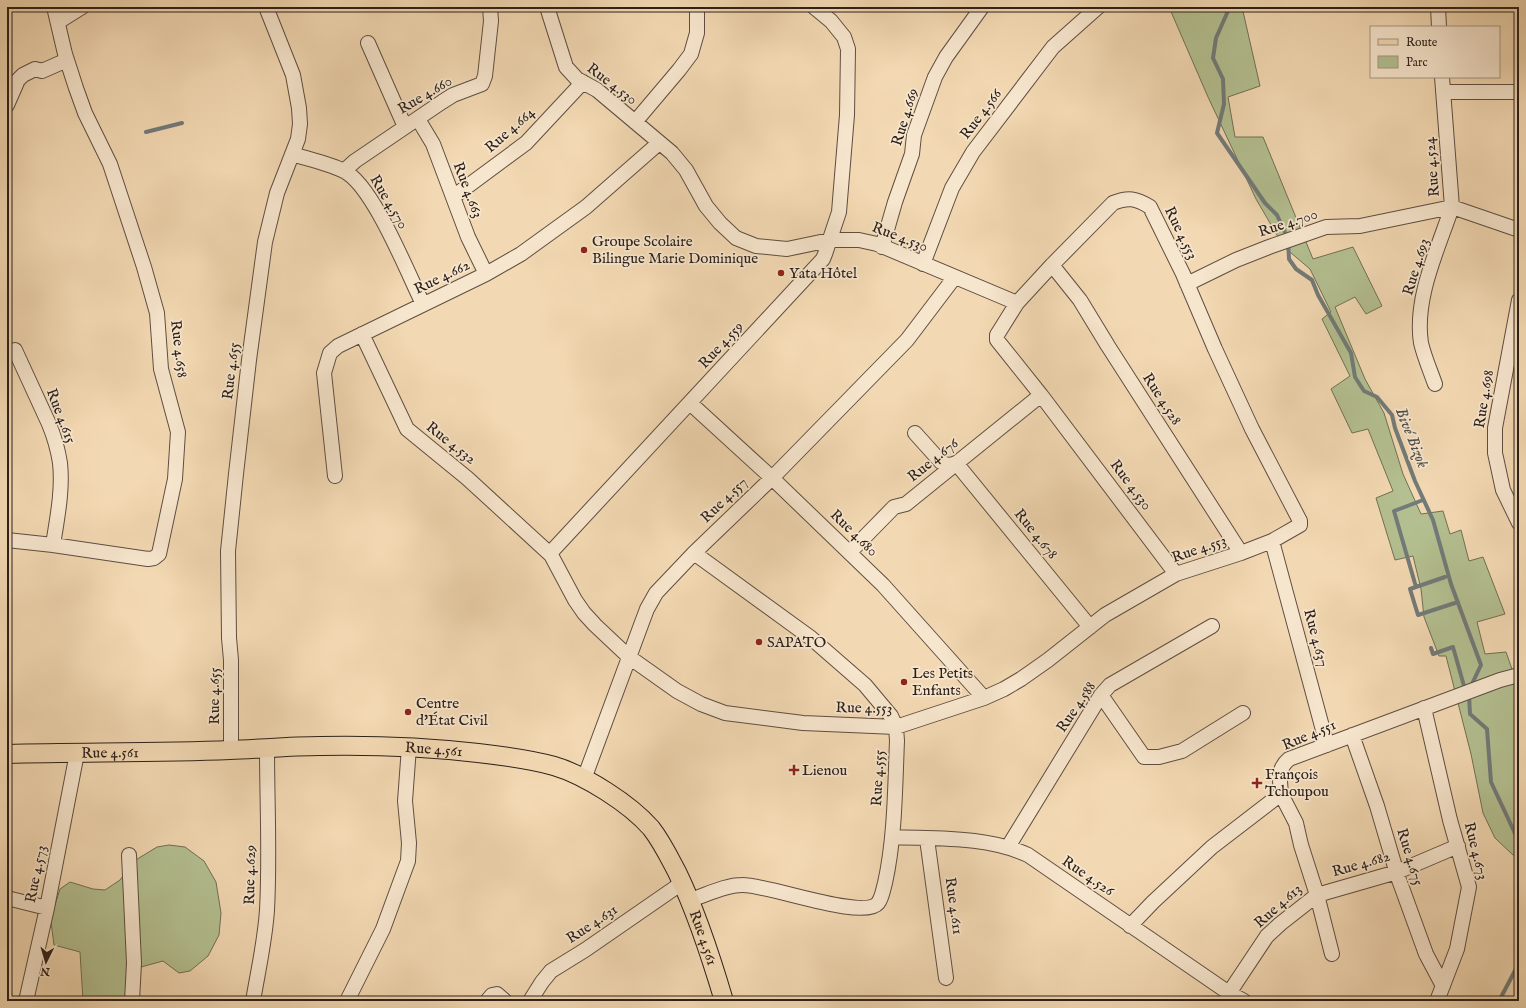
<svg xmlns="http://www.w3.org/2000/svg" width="1526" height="1008" font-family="'IM FELL English',serif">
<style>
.green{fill:#b4c091;stroke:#707056}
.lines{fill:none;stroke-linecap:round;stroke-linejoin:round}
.stream{stroke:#727b79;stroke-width:4}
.minor-casing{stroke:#5e4e41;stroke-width:16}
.major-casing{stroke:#2c201b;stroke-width:20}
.minor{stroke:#f7e6ce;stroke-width:14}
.major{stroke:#f3d9b3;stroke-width:18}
.poi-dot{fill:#8f2418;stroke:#f7e6ce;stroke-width:1.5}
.labels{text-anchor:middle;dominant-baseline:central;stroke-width:3.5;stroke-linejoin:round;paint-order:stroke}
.street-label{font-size:15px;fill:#2c201b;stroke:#f7e6ce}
.poi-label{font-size:15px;fill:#2c201b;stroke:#f7e6ce;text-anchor:start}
.water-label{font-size:16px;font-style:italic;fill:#4f4e4a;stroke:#f7e6ce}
</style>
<rect width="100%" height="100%" fill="#f3d9b3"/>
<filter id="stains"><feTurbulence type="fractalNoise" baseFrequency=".005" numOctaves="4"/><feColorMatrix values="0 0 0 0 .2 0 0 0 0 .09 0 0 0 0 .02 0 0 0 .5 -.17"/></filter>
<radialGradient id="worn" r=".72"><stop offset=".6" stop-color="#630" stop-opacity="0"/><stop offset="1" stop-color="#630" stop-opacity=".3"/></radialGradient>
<path class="green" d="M1169,7H1242L1260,86L1228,97L1235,137H1263L1313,259L1353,247L1382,306L1366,314L1355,297L1335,307L1365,379L1384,413L1403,474L1421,514L1443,511L1450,534L1461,530L1469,561L1483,557L1505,614L1477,622L1485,654L1506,652L1519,689V856L1513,855L1495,838L1483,813L1471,754L1446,656H1439L1424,617L1421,589L1413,556L1395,560L1376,498L1393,491L1368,429L1352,433L1331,389L1350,376L1322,319L1331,312L1310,269L1284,247L1256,199L1208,97Z
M169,845L185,847L204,861L216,882L221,913L219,935L208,956L190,971L179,973L163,961L141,967L127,1001H83L80,952L54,945L51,922L53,911L60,889L70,882L93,889L105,890L120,880L134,861L157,847Z"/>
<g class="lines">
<path class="stream" d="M1227,7L1228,11L1216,38L1213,58L1223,79L1224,104L1217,133L1265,203L1277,215L1288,239L1289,259L1296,269L1312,280L1318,295L1351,353L1355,377L1364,391L1377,397L1392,415L1395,428L1415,481L1433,520L1451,584L1481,665L1471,686
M146,132L182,123
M1445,577L1410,589L1418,615L1458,602
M1416,587L1394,511L1423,500
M1431,648L1433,654L1453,647L1464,686
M1469,695L1470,714L1487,729L1491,782L1519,842
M1499,1001L1519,963"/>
<g class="minor-casing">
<path id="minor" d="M547,7L566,67L577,79L597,90L672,153L686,170L706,206L720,223L736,238L756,246L787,249L830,240H859L877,244L1017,303L997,335V340L1041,395L1176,574
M814,7L831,21L844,37L848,49L847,115L839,212L825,254L823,259L553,550L551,555L575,600L584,613L595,625L629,657L677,691L701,704L725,713L803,723L896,727L984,698L1004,689L1021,679L1048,660L1105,615L1176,574L1241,553L1272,541L1300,525V521L1252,429L1215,349L1183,274L1150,207C1136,198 1128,197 1113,203L1052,265L1017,303
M1438,7L1439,27
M58,22L82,7
M368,43L405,127
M1442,77L1452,207L1519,230
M1443,92H1519
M7,105L18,80L23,75L35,69L42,71L67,60
M418,119L433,144L468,237L486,274
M635,122L679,70L691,54L697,33V7
M292,154C308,159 330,164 344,171C373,185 408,274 423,304
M344,171L355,161L442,102L453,95L482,84L485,76L491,21L490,7
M453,197L526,143L583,82
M882,247L895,202L912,154L914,135L935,77L946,57L982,7
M923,264L952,188L973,152L1053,47L1098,7
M1052,265L1080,300L1108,346L1241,553
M1187,284L1236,260L1269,247L1326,227L1360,226L1452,207C1438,249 1414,298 1421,343C1424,356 1430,370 1435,384
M1519,300L1495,428V453L1503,490L1519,523
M362,334L407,429L467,478L551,555
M15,350L49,424C54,436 58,450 60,463C63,490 57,519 53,545
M690,403L772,478L883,585L984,698
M915,433L941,462C946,465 950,466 956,463L1090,627
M335,476L324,373L330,353L338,346L486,274L521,254L586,207L659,143
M7,540L53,545L148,559L154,558L159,554L175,479L178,432L161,369L157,313L144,267L110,164L85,113L76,88L65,54L54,7
M1272,541L1327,745
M850,552L894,507L906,504L1041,395
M1101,695L1144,757H1159L1182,751L1243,713
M1424,708L1450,820L1469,887L1457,949L1437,1001
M1352,735L1377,806L1398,877L1426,954L1443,986
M231,750V660L229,638L228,551L236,474L249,360L265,242L277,193L298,139L300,124L299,108L293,75L266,7
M584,779L641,625L647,609L656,593L694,553L772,478L907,340L954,278
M892,837C937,839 986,836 1028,855L1229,993L1244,1001
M927,839L946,978
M1008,847L1101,695L1110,685L1212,626
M129,855L134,963L132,1001
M7,898L47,908
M690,900C706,895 725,885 742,885C767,884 864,921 878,903C882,898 883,890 885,883C895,838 895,788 897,741L896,727L891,716L865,685L811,638L694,553
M1130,926L1153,902L1212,847L1281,794C1280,779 1277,769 1289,759L1500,680L1519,675
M1332,954L1317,895L1397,872L1458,846
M1229,993L1267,936L1280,924L1317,895L1301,845L1296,823L1281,794
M26,1001L47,908L77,753
M253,1001C258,971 265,941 267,910C270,856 267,802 267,748
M347,1001L383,929L408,861L409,843L405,801L409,747
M487,1001L492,995L497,994L505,1001
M530,1001L542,982L551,971L585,950L682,883"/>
</g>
<g class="major-casing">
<g id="major">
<path id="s1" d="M7,754C81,752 156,753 230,750C260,749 290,746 320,746C373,745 426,747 478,753C504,756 529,759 554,766C585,775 630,804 651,828C662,842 669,857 677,872C697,913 711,957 724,1001"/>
</g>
</g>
<use href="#minor" class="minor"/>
<use href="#major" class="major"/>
</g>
<g class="poi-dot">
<circle cx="584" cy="250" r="4"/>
<circle cx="781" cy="273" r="4"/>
<circle cx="759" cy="642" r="4"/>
<circle cx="904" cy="682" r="4"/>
<circle cx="408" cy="712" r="4"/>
<path d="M792 764h4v4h4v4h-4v4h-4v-4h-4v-4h4z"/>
<path d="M1255 777h4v4h4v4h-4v4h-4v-4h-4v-4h4z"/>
</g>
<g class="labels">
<g class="street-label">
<text transform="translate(612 84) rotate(37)">Rue 4.530</text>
<text transform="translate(425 95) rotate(-31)">Rue 4.660</text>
<text transform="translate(981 114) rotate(-53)">Rue 4.566</text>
<text transform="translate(905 117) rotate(-73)">Rue 4.669</text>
<text transform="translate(510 130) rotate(-41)">Rue 4.664</text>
<text transform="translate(1432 167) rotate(-95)">Rue 4.524</text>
<text transform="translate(468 190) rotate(69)">Rue 4.663</text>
<text transform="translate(389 202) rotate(59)">Rue 4.570</text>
<text transform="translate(1288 223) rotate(-18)">Rue 4.700</text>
<text transform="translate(1181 233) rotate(64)">Rue 4.553</text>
<text transform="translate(900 237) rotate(21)">Rue 4.530</text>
<text transform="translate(1416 267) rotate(-73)">Rue 4.693</text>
<text transform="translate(442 277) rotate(-26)">Rue 4.662</text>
<text transform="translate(721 345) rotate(-47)">Rue 4.559</text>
<text transform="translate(179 349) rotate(83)">Rue 4.658</text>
<text transform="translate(231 371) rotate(-83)">Rue 4.655</text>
<text transform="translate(1162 399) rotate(57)">Rue 4.528</text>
<text transform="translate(1484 399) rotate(-81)">Rue 4.698</text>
<text transform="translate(61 416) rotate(69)">Rue 4.615</text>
<text transform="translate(451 443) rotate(38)">Rue 4.532</text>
<text transform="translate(933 460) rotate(-39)">Rue 4.676</text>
<text transform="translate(1131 485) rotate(53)">Rue 4.530</text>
<text transform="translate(724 500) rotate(-44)">Rue 4.557</text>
<text transform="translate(854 533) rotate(44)">Rue 4.680</text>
<text transform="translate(1036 534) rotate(51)">Rue 4.678</text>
<text transform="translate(1199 549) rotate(-19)">Rue 4.553</text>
<text transform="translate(1316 638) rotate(75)">Rue 4.637</text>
<text transform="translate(214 696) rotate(-90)">Rue 4.655</text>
<text transform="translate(1076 707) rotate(-56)">Rue 4.588</text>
<text transform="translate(864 708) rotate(1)">Rue 4.553</text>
<text transform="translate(1309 735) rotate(-23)">Rue 4.551</text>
<text stroke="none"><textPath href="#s1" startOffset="427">Rue 4.561</textPath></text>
<text stroke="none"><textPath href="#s1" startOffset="103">Rue 4.561</textPath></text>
<text transform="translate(878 778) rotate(-87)">Rue 4.555</text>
<text transform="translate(1476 851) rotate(76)">Rue 4.673</text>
<text transform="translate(1410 857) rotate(73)">Rue 4.675</text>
<text transform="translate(1361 864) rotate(-16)">Rue 4.682</text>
<text transform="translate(36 874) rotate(-79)">Rue 4.573</text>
<text transform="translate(250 875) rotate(-89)">Rue 4.629</text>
<text transform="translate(1088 876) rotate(34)">Rue 4.526</text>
<text transform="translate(954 906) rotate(82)">Rue 4.611</text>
<text transform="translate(1278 906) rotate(-42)">Rue 4.613</text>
<text transform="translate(592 924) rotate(-34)">Rue 4.631</text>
<text stroke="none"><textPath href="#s1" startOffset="787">Rue 4.561</textPath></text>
</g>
<g class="poi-label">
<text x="592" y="241">Groupe Scolaire<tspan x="592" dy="17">Bilingue Marie Dominique</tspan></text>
<text x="789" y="273">Yata Hôtel</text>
<text x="767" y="642">SAPATO</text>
<text x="912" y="673">Les Petits<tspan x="912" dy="17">Enfants</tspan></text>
<text x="416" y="703">Centre<tspan x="416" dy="17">d'État Civil</tspan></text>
<text x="802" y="770">Lienou</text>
<text x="1265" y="774">François<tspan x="1265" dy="17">Tchoupou</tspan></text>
</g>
<g class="water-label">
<text transform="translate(1411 438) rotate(68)">Bivé Bizok</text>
</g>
</g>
<rect width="1526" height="1008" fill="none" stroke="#f3d9b3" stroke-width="24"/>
<rect x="8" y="8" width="1510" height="992" fill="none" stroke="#2c201b" stroke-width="2"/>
<rect x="12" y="12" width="1502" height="984" fill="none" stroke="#2c201b"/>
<rect x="1370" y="26" width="130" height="52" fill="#f7e6ce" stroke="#a69786"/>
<rect x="1378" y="39" width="20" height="6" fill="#f3d9b3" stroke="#a69786"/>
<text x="1406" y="46" font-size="12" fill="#2c201b">Route</text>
<rect x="1378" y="56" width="20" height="12" fill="#b4c091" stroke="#a69786"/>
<text x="1406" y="66" font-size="12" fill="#2c201b">Parc</text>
<g transform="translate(46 962) rotate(185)" stroke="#f7e6ce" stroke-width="3" paint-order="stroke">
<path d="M0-3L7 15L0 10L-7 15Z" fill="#2c201b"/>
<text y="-6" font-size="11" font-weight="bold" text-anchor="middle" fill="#2c201b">N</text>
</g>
<rect width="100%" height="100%" filter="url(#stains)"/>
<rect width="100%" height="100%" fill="url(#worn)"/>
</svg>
